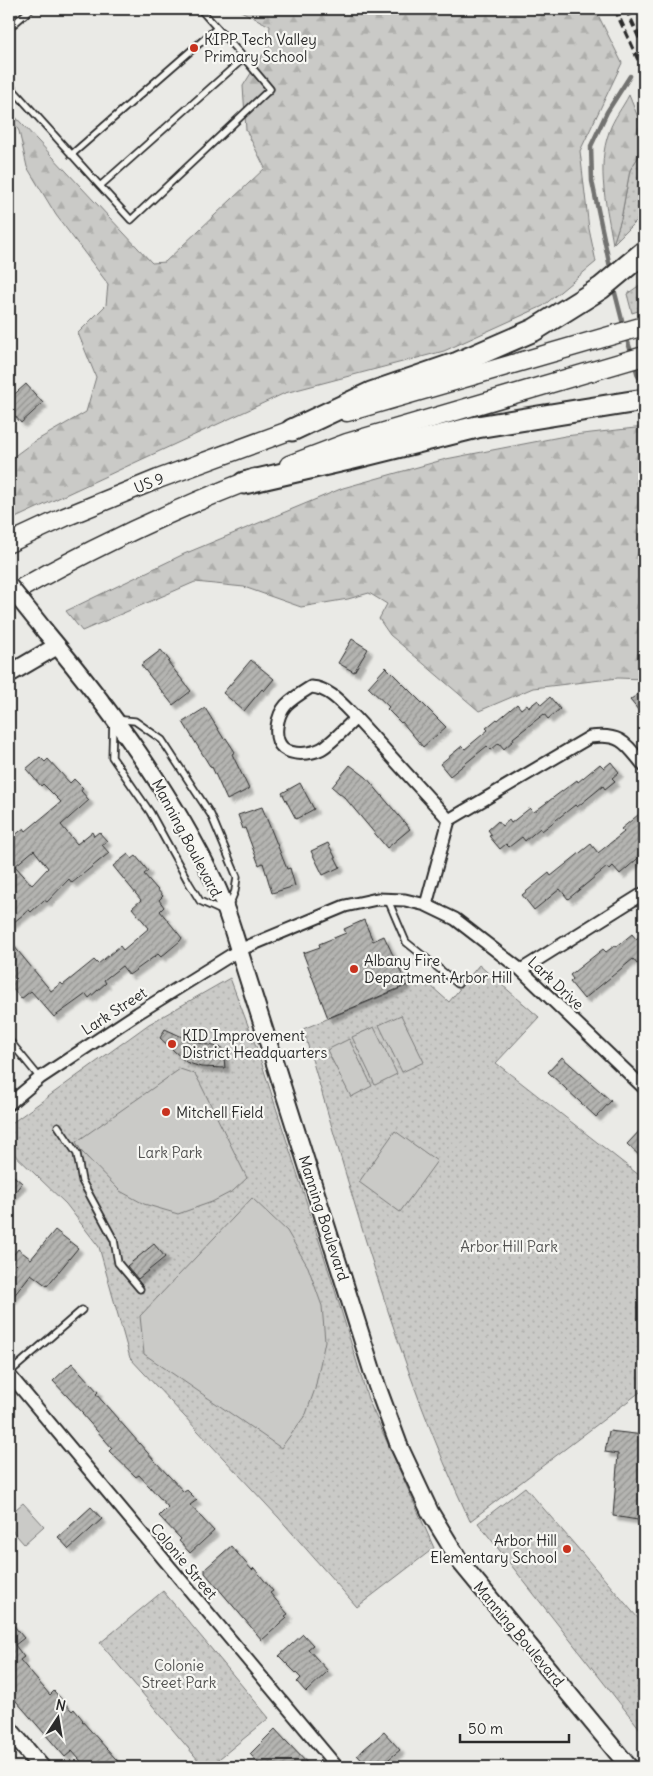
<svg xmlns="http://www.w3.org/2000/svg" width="653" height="1776" font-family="Delius,sans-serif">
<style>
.green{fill:url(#green-dots);stroke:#7a7a79}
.forest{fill:url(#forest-firs);stroke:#7a7a79}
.pitch{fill:#cacac7;stroke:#7a7a79}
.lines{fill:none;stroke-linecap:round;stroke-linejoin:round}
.stream{stroke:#727270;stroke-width:4.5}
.building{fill:url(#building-hatch);stroke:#2b2b2b;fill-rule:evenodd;filter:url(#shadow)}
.lane-casing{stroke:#2b2b2b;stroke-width:9}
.street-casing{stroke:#2b2b2b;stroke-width:15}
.secondary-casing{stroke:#2b2b2b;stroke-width:20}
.primary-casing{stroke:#2b2b2b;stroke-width:21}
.highway-casing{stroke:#2b2b2b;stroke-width:25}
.lane{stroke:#f6f6f2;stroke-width:5.5}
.street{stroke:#f6f6f2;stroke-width:11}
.secondary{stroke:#f6f6f2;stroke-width:16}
.primary{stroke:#f6f6f2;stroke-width:18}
.highway{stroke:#f6f6f2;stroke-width:21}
.rail{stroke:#2b2b2b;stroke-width:4;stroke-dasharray:8 4;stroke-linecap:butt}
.secondary-bridge-casing{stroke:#2b2b2b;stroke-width:20;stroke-linecap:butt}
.secondary-bridge{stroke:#f6f6f2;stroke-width:16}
.poi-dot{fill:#c8321e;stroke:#f6f6f2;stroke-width:2}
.labels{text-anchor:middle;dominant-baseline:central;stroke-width:4.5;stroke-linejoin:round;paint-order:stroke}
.poi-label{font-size:15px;fill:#2b2b2b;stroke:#f6f6f2;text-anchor:start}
.street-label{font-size:15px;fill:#2b2b2b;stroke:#f6f6f2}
.park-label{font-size:15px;fill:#535352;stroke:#f6f6f2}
</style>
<defs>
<pattern id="green-dots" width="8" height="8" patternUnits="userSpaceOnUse" patternTransform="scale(1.25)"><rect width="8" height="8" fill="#cacac7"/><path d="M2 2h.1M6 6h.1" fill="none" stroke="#aeaeab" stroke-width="1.8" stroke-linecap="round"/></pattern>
<pattern id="forest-firs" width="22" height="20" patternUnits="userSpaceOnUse" patternTransform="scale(1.25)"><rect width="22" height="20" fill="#cacac7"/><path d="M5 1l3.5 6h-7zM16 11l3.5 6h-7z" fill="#aeaeab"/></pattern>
<pattern id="building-hatch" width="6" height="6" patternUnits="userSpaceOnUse" patternTransform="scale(1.25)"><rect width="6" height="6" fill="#b4b4b1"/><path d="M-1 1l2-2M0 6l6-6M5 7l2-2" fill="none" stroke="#939390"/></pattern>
<filter id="shadow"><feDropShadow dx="4.5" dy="4.5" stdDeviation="1" flood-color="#0004"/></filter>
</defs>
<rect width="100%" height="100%" fill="#eaeae6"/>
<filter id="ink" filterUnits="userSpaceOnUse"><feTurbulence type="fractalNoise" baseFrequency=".02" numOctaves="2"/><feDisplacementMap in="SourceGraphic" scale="10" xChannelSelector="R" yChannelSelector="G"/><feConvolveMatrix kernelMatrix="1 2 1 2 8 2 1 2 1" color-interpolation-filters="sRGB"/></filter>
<g filter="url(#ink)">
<path class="green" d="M644,148V213L613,244L621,219L630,170Z
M644,282V309L632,313L627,294Z
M479,965L539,1017L496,1063L644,1179V1389L470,1521C396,1364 353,1195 303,1029L423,979L449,1002Z
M230,978L257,1049L334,1287L368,1399L434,1548L357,1607L279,1518L130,1358L99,1247L66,1204L9,1149V1125L149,1024Z
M525,1487L644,1625V1734L478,1523Z
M163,1591L269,1718L209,1767H204L100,1643Z"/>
<path class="forest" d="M237,9H595L622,63L580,151L589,229L596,262L543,306L444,351L285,393L9,521V460L32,443L86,412L96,377L78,333L106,305L108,284L56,215L27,167L19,131L9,115V110L152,263L165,262L265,168L246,130L243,86L268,46L270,26Z
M629,95L644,132V148L630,170L621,219L613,244C607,208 596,168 609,132C613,119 623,107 629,95Z
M644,427V679L618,678L533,688L479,711L390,635L379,619L387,604L369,593L348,599L301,607L244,587L195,582L82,631L66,611L184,554L343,488L446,459L565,436Z"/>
<path class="pitch" d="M401,1015L424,1062L402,1072L379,1025Z
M374,1027L397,1074L375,1085L352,1037Z
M349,1039L372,1086L351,1097L327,1050Z
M180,1069L195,1074L200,1083L247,1178L233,1191L212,1202L178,1214L144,1204L120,1191L82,1152L76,1142Z
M395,1131L437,1161L400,1212L359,1182Z
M252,1198L287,1231L308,1267L322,1306L325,1341L315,1389L306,1414L281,1448L144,1354L140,1316Z
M23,1503L44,1526L24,1544L9,1527V1515Z"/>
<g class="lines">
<path class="stream" d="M611,272L592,181L591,146L607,112L630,76
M613,285L624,328
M626,336L632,355
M634,362L638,376L644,384"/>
</g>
<path class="building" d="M26,384L43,403L21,423L9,409V399Z
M352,639L368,649L354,672L338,663Z
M161,650L170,661L168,662L191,691L173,705L141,665Z
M251,660L274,679L264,691L262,689L244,711L223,693Z
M386,667L446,727L423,747L402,722L401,723L387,709L389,707L368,687Z
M644,689V717L630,700Z
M550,697L560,709L548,719L544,714L513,738L514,740L504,749L499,743L491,750L487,746L450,776L440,764L462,746L465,749L488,730L486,728L497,719L498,720L517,704L521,709L527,704L529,707L538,700L541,705Z
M205,708L224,739L226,738L235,752L232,754L249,789L227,800L212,767L211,768L183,722Z
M40,757L45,762L48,759L70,783L74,779L83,788L81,791L89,800L61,825L77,844L92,832L94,836L99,832L107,841L102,845L109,853L72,883L69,879L47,902L44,900L31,912L29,910L9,926V840L24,828L26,831L61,802L43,784L41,786L26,769ZM34,850L48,868L32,885L15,866Z
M611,762L619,772L612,778L615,781L605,789L603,786L577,807L575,805L542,831L540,828L525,841L522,837L509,847L506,844L500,849L489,836L492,835L488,830L498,821L502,826L509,820L511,823L530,808L534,812L577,780L578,782L600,764L604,768Z
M350,765L366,777L410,829L387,848L345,798L332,787Z
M300,783L314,809L296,819L282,793Z
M262,807L287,869L290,868L295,886L272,893L263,863L259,865L245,828L243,829L238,815Z
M644,810V853L620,874L613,866L609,870L607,867L568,899L560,889L534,910L522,895L549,873L551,876L591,844L598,853L624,832L621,829Z
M328,843L340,867L323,875L311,851Z
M128,854L132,859L136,856L148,871L144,874L163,896L159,900L164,907L160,911L182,938L180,941L161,957L158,954L129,975L122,966L104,980L106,983L89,998L86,994L54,1017L31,991L21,999L9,984V940L51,991L61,983L63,985L94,960L98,964L120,946L123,950L149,928L132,908L141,900L113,866Z
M364,920L373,941L384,936L407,985L328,1018L303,953L320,947L319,944L346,933L344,929Z
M644,933V958L637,964L633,959L584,999L570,982L573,979L570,975L603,949L606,952L614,946L616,947L632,934L636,939Z
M165,1029L191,1041L223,1048L225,1068L201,1067L186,1062L160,1038Z
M562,1057L611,1101L596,1117L548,1072Z
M644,1126V1160L627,1144Z
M9,1172L22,1183L9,1200Z
M55,1230L78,1248L47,1286L31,1274L9,1302V1260L18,1249L31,1259Z
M154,1244L165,1257L138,1279L127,1266Z
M72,1363L98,1392L96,1394L154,1460L184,1492L187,1490L197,1500L190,1505L214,1531L190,1553L179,1541L181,1539L159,1516L168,1507L139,1475L136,1477L109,1451L112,1448L82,1414L83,1413L53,1381Z
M609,1431L644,1435V1521L613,1516L618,1454L605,1452Z
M91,1507L102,1519L69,1549L58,1537Z
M231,1546L252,1570L254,1568L273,1591L270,1593L288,1614L285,1616L287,1618L262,1640L205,1573V1569Z
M9,1620L24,1638L15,1645L24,1657L20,1660L50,1695L54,1691L72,1711L74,1709L83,1720L82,1721L123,1767H86L72,1751L65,1757L9,1693Z
M303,1634L313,1645L308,1649L328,1671L306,1692L297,1682L301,1678L279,1656Z
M275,1729L286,1741L311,1767H262L250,1754Z
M384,1732L400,1750L379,1767H368L357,1755Z"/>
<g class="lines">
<g class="lane-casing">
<path id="lane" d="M9,28L31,9
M9,85L100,186L244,58L200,9
M71,155L217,28
M100,186L131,220L270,89L244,58
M113,719L135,721L162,740L211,815L237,877L235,891L226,913L200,901L189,883L150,812L112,757Z
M388,900L406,942L458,984
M9,1040L40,1078
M58,1126L77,1154L82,1181L114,1240L118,1263L140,1289
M9,1373L82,1310"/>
</g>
<g class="street-casing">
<path id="street" d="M311,687C330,688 343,705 356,718C347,726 331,744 321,749C311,754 293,756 283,748C272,738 277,715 286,705C293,698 303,692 311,687Z
M356,718L449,820
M426,905L449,820L590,737C622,733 626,744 644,766
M521,970L644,893
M9,1104L40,1078L138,1013L239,950L345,906L377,899L405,900L426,905L455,919L521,970L644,1088
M9,1374L337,1767"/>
</g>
<g class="secondary-casing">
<path id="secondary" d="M45,631C110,709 172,793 216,885C226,906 232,928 239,950L377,1386L400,1448L430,1512L461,1563L629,1767
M9,674L57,646
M9,1729L41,1767"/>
</g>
<g class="primary-casing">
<path id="primary" d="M347,412L644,326
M289,465L347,443L644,356
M9,543L65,517L158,479L305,425
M9,595C88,550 170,511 255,478"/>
</g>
<g class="highway-casing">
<path id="highway" d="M292,430L371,393L458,363L534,330L601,288L644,252
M244,483L353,458L477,427L644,400"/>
</g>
<use href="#lane" class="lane"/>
<use href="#street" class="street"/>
<use href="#secondary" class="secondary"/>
<use href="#primary" class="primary"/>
<use href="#highway" class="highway"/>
<path class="rail" d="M615,9L644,72
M626,9L644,48"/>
<g class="secondary-bridge-casing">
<path id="secondary-bridge" d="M9,586L45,631"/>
</g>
<use href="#secondary-bridge" class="secondary-bridge"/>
</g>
</g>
<g class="poi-dot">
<circle cx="194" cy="48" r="5"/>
<circle cx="354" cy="969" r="5"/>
<circle cx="172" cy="1044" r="5"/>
<circle cx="166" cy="1112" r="5"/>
<circle cx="567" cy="1549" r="5"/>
</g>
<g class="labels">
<g class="poi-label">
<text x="204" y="39">KIPP Tech Valley<tspan x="204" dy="17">Primary School</tspan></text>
<text x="364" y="960">Albany Fire<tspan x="364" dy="17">Department Arbor Hill</tspan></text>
<text x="182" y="1035">KID Improvement<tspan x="182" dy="17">District Headquarters</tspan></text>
<text x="176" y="1112">Mitchell Field</text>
<text x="557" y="1540" text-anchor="end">Arbor Hill<tspan x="557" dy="17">Elementary School</tspan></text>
</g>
<g class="street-label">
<text transform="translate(149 483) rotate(-22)">US 9</text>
<text transform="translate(187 838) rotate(62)">Manning Boulevard</text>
<text transform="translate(556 983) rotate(43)">Lark Drive</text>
<text transform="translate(114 1011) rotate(-33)">Lark Street</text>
<text transform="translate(324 1218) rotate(72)">Manning Boulevard</text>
<text transform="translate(184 1561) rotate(50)">Colonie Street</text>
<text transform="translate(519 1634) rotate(50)">Manning Boulevard</text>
</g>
<g class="park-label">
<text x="170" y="1152">Lark Park</text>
<text x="509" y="1246">Arbor Hill Park</text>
<text x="179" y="1665">Colonie<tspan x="179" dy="17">Street Park</tspan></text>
</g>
</g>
<rect width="653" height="1776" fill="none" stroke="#f6f6f2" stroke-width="30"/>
<rect x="15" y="15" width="623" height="1746" fill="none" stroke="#2b2b2b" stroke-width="2" filter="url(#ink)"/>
<g transform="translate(58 1718) rotate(12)" stroke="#f6f6f2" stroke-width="4" paint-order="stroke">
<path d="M0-4L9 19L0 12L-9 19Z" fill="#2b2b2b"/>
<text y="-8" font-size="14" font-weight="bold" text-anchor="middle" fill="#2b2b2b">N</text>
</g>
<path d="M460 1734v8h109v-8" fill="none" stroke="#2b2b2b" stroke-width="2.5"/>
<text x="468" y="1734" font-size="15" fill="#2b2b2b" stroke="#f6f6f2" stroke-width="4" paint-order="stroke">50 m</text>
</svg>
